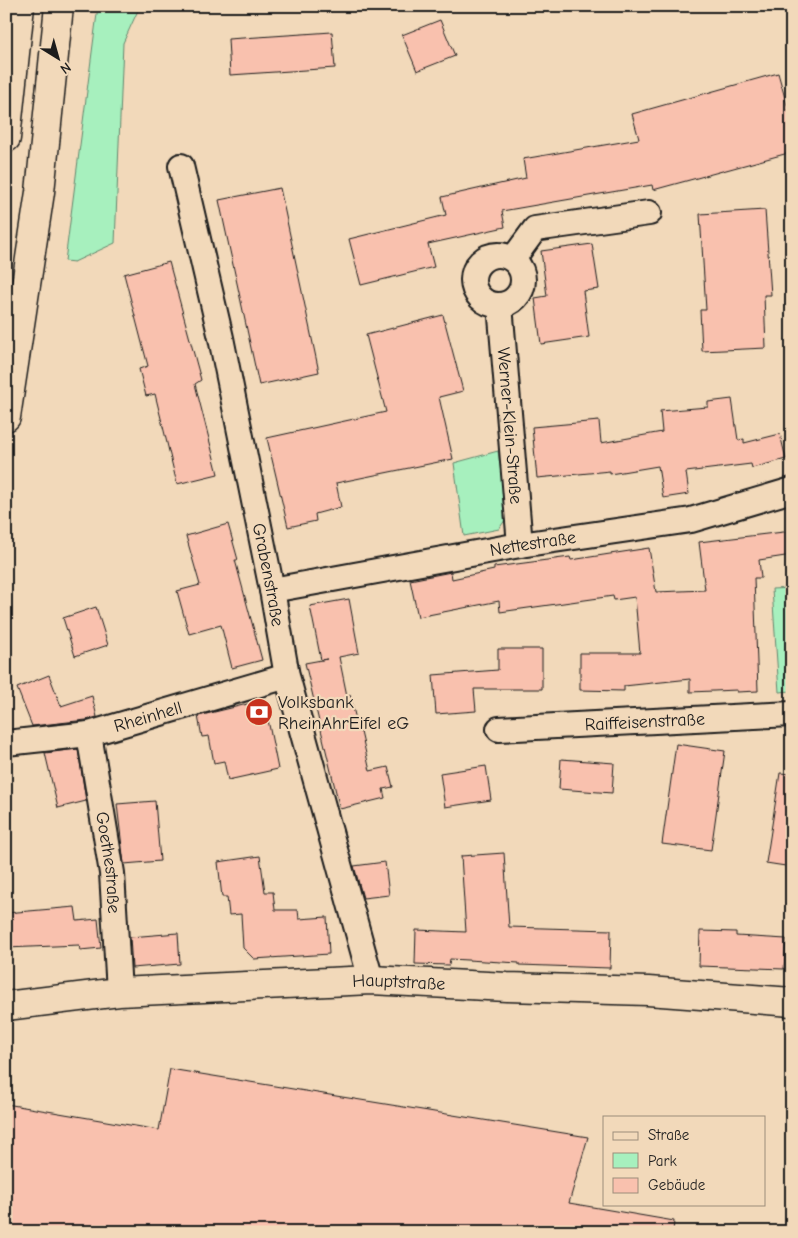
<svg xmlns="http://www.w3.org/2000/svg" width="798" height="1238" font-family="'Comic Neue',sans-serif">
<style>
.green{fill:#a7f0be;stroke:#62866d}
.building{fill:#f9c1ae;stroke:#1c1c1c}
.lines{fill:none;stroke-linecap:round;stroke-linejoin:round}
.minor-casing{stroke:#1c1c1c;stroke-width:28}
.secondary-casing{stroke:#1c1c1c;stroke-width:31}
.trunk-casing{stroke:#1c1c1c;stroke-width:31}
.minor{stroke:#f2d9ba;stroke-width:24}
.secondary{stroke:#f2d9ba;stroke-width:28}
.trunk{stroke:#f2d9ba;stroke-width:28}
.labels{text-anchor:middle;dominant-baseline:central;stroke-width:4.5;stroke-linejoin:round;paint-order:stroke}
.street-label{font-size:18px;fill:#1c1c1c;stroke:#f2d9ba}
.poi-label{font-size:18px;fill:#1c1c1c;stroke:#f2d9ba;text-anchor:start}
</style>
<rect width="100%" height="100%" fill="#f2d9ba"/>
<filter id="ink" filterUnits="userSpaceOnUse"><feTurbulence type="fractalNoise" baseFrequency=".02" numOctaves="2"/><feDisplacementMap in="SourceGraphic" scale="10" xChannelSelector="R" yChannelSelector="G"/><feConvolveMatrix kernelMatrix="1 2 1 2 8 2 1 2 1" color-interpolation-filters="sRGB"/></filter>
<g filter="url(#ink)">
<path class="green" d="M98,6H140L123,43L115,243L74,262L65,261Z
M498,451L507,517L499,529L464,536L454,463Z
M792,588V691L779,692L772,589Z"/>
<path class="building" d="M440,20L455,56L417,71L402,35Z
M332,32L335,68L230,75L228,39Z
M778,73L792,123V152L653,190L652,185L502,211L505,227L428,244L434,267L361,285L349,239L446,215L442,197L526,178L523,159L639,139L632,114Z
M280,188L319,372L259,385L219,200Z
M765,210L771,295H764L766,348L702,351L700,310H706L700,214Z
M592,244L599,289L583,291L589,337L541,344L535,298L547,296L541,251Z
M169,262L201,380L195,384L218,474L177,484L155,394L146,396L139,369L148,366L124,274Z
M443,315L463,391L439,397L453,459L336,483L341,507L315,514L316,521L288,527L267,438L386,412L366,335Z
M732,399L738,440L744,439V443L780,434L786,459L752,468L751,464L686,472L689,494L663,498L658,466L610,474V471L537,478L532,427L599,421L601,443L662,432L660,411L708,407V402Z
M228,524L238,560H235L262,660L232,668L221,625L189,634L177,591L200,585L186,536Z
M792,531V555L759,560L761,578H754L758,691L737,692V690L690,692V679L624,686V691L580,690V653H640L635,597L614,600L613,596L500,612L499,601L418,617L410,580L451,572L452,579L494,570V567L570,557L571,560L649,548L656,592L705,590L699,542Z
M349,599L359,653L339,657L347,696L350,695L359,732H361L370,771L388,767L393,787L383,789L385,798L340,809L305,663L327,659L321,660L310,606Z
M96,607L108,645L75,656L63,618Z
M498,649H542V689H474L476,711L436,714L433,675L498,670Z
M49,675L61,706L92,696L97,717L86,720L32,726L17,688Z
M264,700L278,769L228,780L224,761L214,763L209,736L202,737L198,716Z
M676,744L725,751L711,850L662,844Z
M78,749L86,801L58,808L45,753Z
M561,759L614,763L612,793L559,789Z
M486,766L491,800L445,807L440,773Z
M780,773L792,774V867L766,863Z
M155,801L160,861L124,864L117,804Z
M504,853L509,927L611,930L610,968L519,965V963L450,959L449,965L415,964L416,930L466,932L461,856Z
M260,856L265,892H273L275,910H298L299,919L327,917L329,954L254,959L243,948L241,914L229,915L227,897H222L218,862Z
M385,862L389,895L363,898L354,866Z
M75,907L77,921L98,919L101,948L80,950L79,945L6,948V913Z
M700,931L736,932V936L786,939L784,969L699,966Z
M178,933L180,964L132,968L130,937Z
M170,1069L588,1137L569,1203L674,1221L673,1232H6V1104L159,1130Z"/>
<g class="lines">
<g class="minor-casing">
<g id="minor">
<path id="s1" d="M181,166L221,338L272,590L287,676L371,980"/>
<circle cx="498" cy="280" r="25"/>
<path d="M513,259L535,229L649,213"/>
<path id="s2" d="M500,305L520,545"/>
<path id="s3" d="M272,590L520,545L691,520L792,490"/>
<path id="s4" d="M499,729L792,714"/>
<path id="s5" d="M89,734L112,873L119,992"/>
<path id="s6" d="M6,743L89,734L287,676"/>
</g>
</g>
<g class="secondary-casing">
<g id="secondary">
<path id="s7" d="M6,1006L119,992L371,980L507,987L648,991L792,1002"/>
</g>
</g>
<g class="trunk-casing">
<path id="trunk" d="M6,138L20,6
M6,417L40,192L59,6"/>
</g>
<use href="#minor" class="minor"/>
<use href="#secondary" class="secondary"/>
<use href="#trunk" class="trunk"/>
</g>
</g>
<defs>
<g id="bank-disc" transform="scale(1.4375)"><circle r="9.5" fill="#c8321e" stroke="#f2d9ba"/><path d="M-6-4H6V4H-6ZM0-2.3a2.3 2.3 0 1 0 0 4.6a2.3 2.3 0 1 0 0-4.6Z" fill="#fff"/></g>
</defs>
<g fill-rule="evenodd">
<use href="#bank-disc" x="259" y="712"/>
</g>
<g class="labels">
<g class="street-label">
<text stroke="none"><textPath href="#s2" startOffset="121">Werner-Klein-Straße</textPath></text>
<text stroke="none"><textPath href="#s3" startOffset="265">Nettestraße</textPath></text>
<text stroke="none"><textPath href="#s1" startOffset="418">Grabenstraße</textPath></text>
<text stroke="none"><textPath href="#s6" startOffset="145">Rheinhell</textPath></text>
<text stroke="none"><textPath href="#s4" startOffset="146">Raiffeisenstraße</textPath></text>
<text stroke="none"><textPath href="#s5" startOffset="130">Goethestraße</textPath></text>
<text stroke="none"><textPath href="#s7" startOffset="394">Hauptstraße</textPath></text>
</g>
<g class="poi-label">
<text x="278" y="702">Volksbank<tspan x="278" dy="21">RheinAhrEifel eG</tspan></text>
</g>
</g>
<rect width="798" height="1238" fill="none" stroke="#f2d9ba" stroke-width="25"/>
<rect x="12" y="12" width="773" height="1213" fill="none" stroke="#1c1c1c" stroke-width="2" filter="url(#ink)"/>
<rect x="603" y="1116" width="162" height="90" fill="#f2d9ba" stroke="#9c8d7b"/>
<rect x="613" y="1132" width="25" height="8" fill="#f2d9ba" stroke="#9c8d7b"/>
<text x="648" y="1140" font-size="15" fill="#1c1c1c">Straße</text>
<rect x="613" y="1153" width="25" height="15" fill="#a7f0be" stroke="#9c8d7b"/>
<text x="648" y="1166" font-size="15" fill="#1c1c1c">Park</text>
<rect x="613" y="1178" width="25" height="15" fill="#f9c1ae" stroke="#9c8d7b"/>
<text x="648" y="1190" font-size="15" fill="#1c1c1c">Gebäude</text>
<g transform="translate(58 58) rotate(143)" stroke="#f2d9ba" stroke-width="4" paint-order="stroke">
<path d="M0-4L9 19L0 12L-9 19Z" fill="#1c1c1c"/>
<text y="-8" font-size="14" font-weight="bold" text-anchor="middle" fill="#1c1c1c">N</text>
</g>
</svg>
